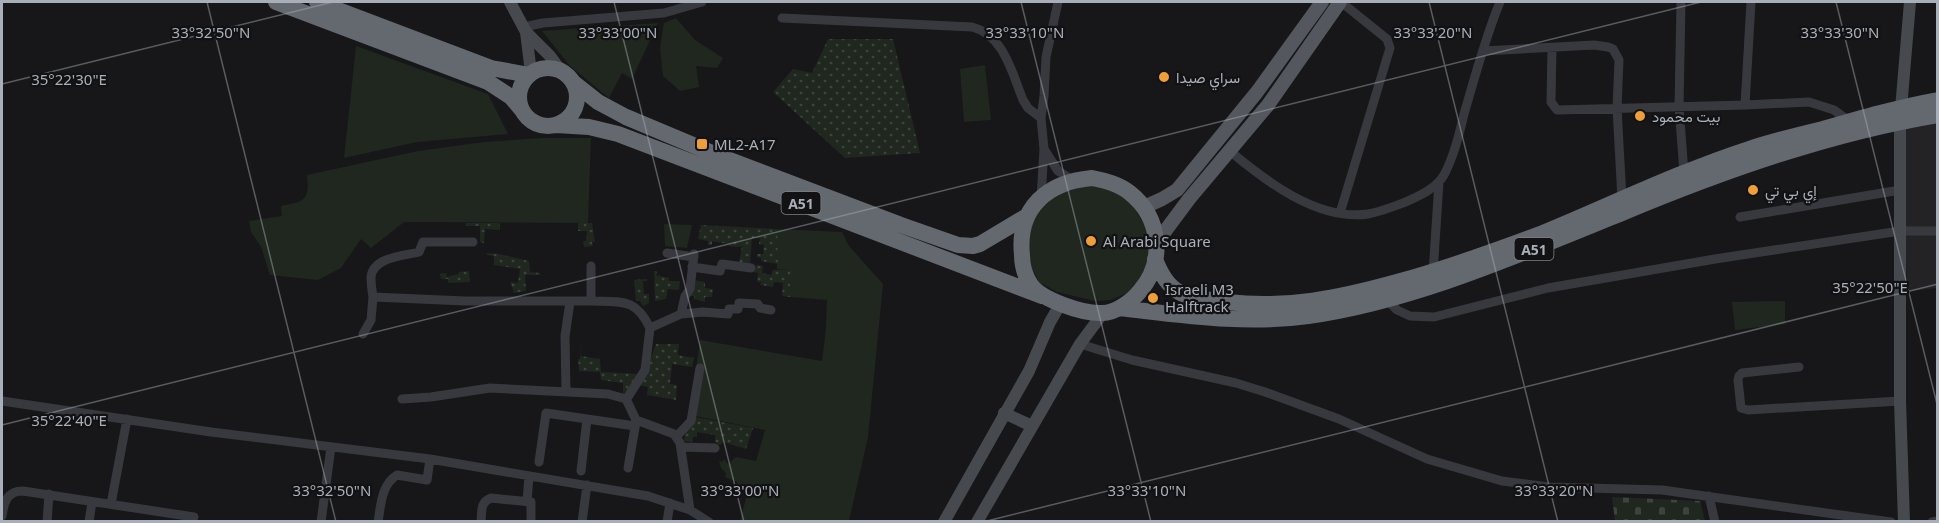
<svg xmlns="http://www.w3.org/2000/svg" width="1939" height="523" font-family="'Noto Sans',Vazirmatn,sans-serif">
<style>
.built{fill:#232326}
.grass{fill:#1f271f}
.cemetery{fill:url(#cemetery-stones)}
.garden{fill:url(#garden-dots)}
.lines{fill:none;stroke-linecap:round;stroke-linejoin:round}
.street{stroke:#38393e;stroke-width:9}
.secondary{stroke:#46494e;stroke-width:12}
.primary{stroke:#54575d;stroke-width:14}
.highway{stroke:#64686f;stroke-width:16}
.ticks{fill:none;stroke:#a9afb8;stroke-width:1.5;stroke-opacity:0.45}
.poi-dot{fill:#ee9f3a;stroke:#121214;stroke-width:2}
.labels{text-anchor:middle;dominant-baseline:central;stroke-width:4.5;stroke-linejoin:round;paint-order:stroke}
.shield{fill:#121214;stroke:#7c8087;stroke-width:1.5}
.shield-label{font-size:14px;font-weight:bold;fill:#a9afb8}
.poi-label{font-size:15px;fill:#a9afb8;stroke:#121214;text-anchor:start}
.ticks-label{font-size:15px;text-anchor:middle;fill:#a9afb8;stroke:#121214;stroke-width:4.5;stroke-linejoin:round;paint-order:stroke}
</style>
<defs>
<pattern id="cemetery-stones" width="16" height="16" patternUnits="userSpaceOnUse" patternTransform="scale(1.5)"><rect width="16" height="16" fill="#1f271f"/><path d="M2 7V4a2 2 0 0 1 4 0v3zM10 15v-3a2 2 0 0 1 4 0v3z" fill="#3d443d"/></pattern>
<pattern id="garden-dots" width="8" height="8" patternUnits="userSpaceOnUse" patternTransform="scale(1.5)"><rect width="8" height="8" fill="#1f271f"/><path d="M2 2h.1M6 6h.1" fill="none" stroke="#3d443d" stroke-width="1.8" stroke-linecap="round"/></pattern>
</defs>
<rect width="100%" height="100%" fill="#171719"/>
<path class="built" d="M1937,121V288L1907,291L1902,126Z"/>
<path class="grass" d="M676,18L695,40L723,58L717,68L696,66L699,87L680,91L663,76L660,48L664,23Z
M658,23L632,79L622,73L609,98L570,66L542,31Z
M356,46L488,94L508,134L417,142L344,158Z
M985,65L991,120L964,122L960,69Z
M542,138H591L588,223L404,222L371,248L361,239L341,268L318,280L270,275L261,247L251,232L249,221L282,216L281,206C304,201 310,201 307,175L418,151L484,142Z
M1092,184L1128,198L1149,232L1151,253L1145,274L1132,291L1111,300L1095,301L1057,292L1039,282L1030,264L1028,245L1031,225L1041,208L1055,195Z
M664,224L692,225L687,248L665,246Z
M777,229L842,232L849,246L883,284L868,437L849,521H740L748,491L736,487L737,482L725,477L726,473L721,468L719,460L722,462L724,459L728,464L736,457L756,461L765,430L690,415L700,340L822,361L826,328L827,300L790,297V269H777Z
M1785,301V324L1735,330L1732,302Z"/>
<path class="cemetery" d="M1612,497L1700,501L1705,521H1615Z"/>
<path class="garden" d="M828,39H893L920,153L845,158L773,92L793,69L812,73Z
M466,223H500V230L485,229L484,243L480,242V226H466Z
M578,223H592L595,242H592L593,246L584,247L583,241H586L587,231H578Z
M701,225L777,229L778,264L761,261V258L757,257V254H763L764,245L759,244L760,238H752L750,264L739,263L742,246L739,247L729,246V244L712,241V245H708V241L698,239Z
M487,253L499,254L529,261L530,272L540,273V275H525L526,291L514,293L510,282L518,283L520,269L494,265V256L487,255Z
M756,265L763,266L762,273L771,275L773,270L790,269V297L782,296L783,283L774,282L773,287L760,285L761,282H757L758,273L754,272Z
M469,271L470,282L448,283V279H441L440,274L446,273L447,277L458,274L459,272Z
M654,271H657L656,275L669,278V281H680L679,290L668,289L666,299L655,301Z
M647,279V281H643L644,294H649V303L643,306L640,301H636L634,280Z
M693,280L705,282V288L713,289L712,297H705V302L694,299V296H687Z
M582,343L581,356L600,359L601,372L641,374L623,395V383L601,380L600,372L579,371L578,359H580Z
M656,344H679L678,355L694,358L692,367L672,364L670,384L677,385L676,400L647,395L648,387L638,385L649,364Z
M695,417L753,428L746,449L723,442L720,445L715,442V435L697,432V437H693L692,442L684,441L685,432Z"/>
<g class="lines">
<path class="street" d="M1681,2L1679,107L1684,173
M782,18L972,27C1004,35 1012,73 1023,100L1028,108L1041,118
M524,27L543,23L664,13L702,2
M1552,48L1551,102L1557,110L1745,105L1809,102L1834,110L1849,121
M1483,51L1594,45L1608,47L1613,49L1619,60L1617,108L1622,199
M1745,105L1751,2
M1044,149L1058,171L1073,180
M1231,152C1267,182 1318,221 1368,214C1380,212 1392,207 1403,203C1417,197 1436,189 1444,175C1454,156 1459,135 1464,114C1475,77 1485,38 1500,2
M1041,198L1044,149L1041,118L1044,96L1046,57L1058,2
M1340,213L1390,48L1387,39L1341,2
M1740,217L1900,190
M473,242H423L419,252C404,256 373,257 371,277C371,284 372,291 373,297L465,301H591
M667,253L694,257
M591,266V301C622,302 636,298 650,328
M692,267L720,271L722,264L751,268
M1433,273L1439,182
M1388,301L1397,310L1410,316L1434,317L1548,288L1715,259L1900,231H1938
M681,314L685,296L690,289L694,254
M363,334L371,320L373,297
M1080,344L1132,360L1236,383L1265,392L1339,419L1427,459L1502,481L1549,487L1662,490L1891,522
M1799,367L1742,373L1739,376L1738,380L1741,408L1748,410L1900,401
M566,392L565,336L570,302
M402,399L431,397L490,388L608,394L626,399L636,420L674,434L680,443L690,510
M626,400L645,370L650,328L681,314L703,312L728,314L729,309H738L739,303L758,304L760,308L771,310
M2,401L211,432L430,459L648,496L690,510L709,522
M676,437L691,421L700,368
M681,447L715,448
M539,462L546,413L635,426
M628,468L636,422
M581,471L587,419
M1709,496L1715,522
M527,501L529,476
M111,504L127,419
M2,516C4,502 7,491 23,491L194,517
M47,522L49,494
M89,522L92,502
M321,522L331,447
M378,522C381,505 381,485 397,475L427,480L430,459
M481,522C482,511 480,502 491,498L531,502V522
M582,522L587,485
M667,522L670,503
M1932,522L1938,521"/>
<path class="secondary" d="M510,2L526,32L531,73
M526,32L550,56L561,71
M1004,413L1032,426
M944,522L1029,371L1050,322L1061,303
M977,522L1080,344L1103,313
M1904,522L1900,401V121L1910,2"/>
<path class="primary" d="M1144,207L1162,199L1177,190L1257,92L1322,2
M1157,242L1189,199L1268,105L1340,2"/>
<path class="highway" d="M276,2L488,82L511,97L522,110
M317,2L491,68L529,75
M519 97a29 29 0 1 1 58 0a29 29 0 1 1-58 0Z
M574,83L598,102L626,117L719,156L901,225L958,245L973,246L980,244L1027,216
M556,125L589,127L618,134L1042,296
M1092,178C1106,181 1119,184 1130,193C1160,217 1166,261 1140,291C1132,301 1116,313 1102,313C1083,314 1042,300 1031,285C1025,276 1022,265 1022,255C1017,207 1048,182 1092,178Z
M1155,259C1170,299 1188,297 1227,302C1287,309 1339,298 1397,282C1446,269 1495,251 1543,233C1611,205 1678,172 1749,149C1773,141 1798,135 1823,129C1861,118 1899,107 1938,100
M1119,308C1182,315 1245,325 1308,316C1415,301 1522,253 1622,213C1723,171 1830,133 1938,115"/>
</g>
<path class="ticks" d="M207,2L336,522M614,2L744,522M1021,2L1151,522M1429,2L1558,522M1836,2L1938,408M2,84L333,2M2,425L1701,2M983,522L1938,284"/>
<g class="poi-dot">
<circle cx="1164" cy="77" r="6"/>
<circle cx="1640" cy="116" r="6"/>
<rect x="696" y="138" width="12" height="12" rx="3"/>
<circle cx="1753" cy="190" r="6"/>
<circle cx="1091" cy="241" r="6"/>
<circle cx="1153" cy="298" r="6"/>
</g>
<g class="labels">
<g class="shield">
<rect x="781.5" y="192" width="39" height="22" rx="4.5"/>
<rect x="1514.5" y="238" width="39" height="22" rx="4.5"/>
</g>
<g class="shield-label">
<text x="801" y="203">A51</text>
<text x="1534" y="249">A51</text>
</g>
<g class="poi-label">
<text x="1176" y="77">سراي صيدا</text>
<text x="1652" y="116">بيت محمود</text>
<text x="714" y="144">ML2-A17</text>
<text x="1765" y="190">إي بي تي</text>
<text x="1103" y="241">Al Arabi Square</text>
<text x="1165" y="289">Israeli M3<tspan x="1165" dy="17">Halftrack</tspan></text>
</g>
</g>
<g class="ticks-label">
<text x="1433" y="38">33°33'20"N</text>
<text x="211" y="38">33°32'50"N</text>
<text x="618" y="38">33°33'00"N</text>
<text x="1025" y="38">33°33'10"N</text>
<text x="1840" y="38">33°33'30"N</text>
<text x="69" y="85">35°22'30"E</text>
<text x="1870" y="293">35°22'50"E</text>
<text x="69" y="426">35°22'40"E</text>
<text x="332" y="496">33°32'50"N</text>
<text x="740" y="496">33°33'00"N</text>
<text x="1147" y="496">33°33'10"N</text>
<text x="1554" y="496">33°33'20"N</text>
</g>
<rect width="1939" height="523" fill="none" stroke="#a9afb8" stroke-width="6"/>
</svg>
